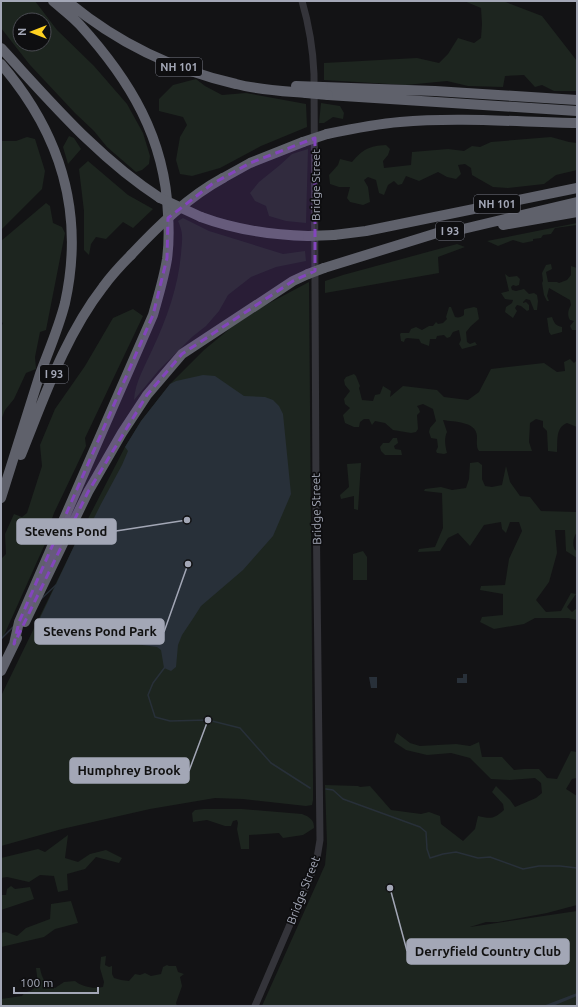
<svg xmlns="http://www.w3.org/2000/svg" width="578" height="1007" font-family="Ubuntu,sans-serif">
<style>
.green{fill:#1d251f;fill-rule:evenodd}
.water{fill:#283039}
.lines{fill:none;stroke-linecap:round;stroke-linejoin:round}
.stream{stroke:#283039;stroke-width:1.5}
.tertiary{stroke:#34343a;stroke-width:7}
.motorway{stroke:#5f616b;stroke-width:10}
.motorway-bridge{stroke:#5f616b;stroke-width:10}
.marked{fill:#8345bd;fill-opacity:0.2;stroke:#8345bd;stroke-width:3;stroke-dasharray:8 5;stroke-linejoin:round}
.labels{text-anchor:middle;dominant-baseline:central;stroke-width:3.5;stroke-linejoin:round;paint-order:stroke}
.shield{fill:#0e0e10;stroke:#767984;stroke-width:1}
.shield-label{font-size:11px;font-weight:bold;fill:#a3a7b6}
.street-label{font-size:12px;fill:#a3a7b6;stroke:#0e0e10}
.leader{fill:none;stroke:#a3a7b6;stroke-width:1.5}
.callout-dot{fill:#a3a7b6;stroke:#0e0e10;stroke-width:1.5}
.callout{fill:#a3a7b6;stroke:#a3a7b6;stroke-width:1.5}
.callout-label{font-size:13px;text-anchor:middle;font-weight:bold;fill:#111}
</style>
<rect width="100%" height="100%" fill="#131315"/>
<path class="green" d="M1,1H35L57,30L94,66L127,104L143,133L150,156L149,164L142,170L136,172L107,147L94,131L75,113L30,65L1,28ZM20,20H44V44H20Z
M464,1H503L542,16L577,61V91H554L542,85L535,87L524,75L505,76L503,87L468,86L447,81L406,85L324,80V63L417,58L439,63L448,54L458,38L474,43L481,38L482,24L481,8Z
M196,79L205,86L222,95L246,93L306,104L307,127L261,146L220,168L192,176L180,174L176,160L180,137L187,125L183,117L159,111V99L173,85Z
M321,103L340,106L344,113L343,119L333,117L324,123H319Z
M69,136L74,138L81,149L68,164L63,147Z
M27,137L35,139L45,171L42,189L1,230V141H16Z
M551,137L569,142L577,143V170L556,175L544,184L508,188L493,187L472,175L471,168L465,164L458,165L461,174L456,179L447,177L438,172L419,181L406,176L402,184L398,185L394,181L388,185L384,195L379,193L376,180L368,177L364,180L368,187L370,202L363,205L350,202L347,198L350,187H339L330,184L329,175L338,165L340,159L352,162C363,149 369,146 386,145L390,149L388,155L383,161L384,168L411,165L412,152L448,149L464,151L472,146L480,147L491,142Z
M308,149L306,223L286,221L269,216L266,206L255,201L250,193L259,182L280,165L292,154Z
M88,161L128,195L153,209L133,228L123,222L106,239L96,237L91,244L89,255L84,250V211L79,169Z
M46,203L50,206L53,223L62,227L65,233L46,330L40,332L35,357L36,369L26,373L14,399L5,410L1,420V325L3,324L1,320V241Z
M183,218L209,231L283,254L305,251L306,261L276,267L251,277L228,295L219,311L206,326L192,337L159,370L134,400C135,382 146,364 153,348C167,318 178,287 181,254C182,240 184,234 178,221Z
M577,223V225L555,228L551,234L543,235L541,238L533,239V241L523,243L513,240L498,246L487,241Z
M457,244L465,247L438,257L439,273L325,293V281L343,275Z
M551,264L552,269L546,272L548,282H557L559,283L567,280L571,275V266L577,268V330H572L570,326L574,321L570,320C567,315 568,310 571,305L570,300L549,288L547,296L549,301H547L544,295L542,283L543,281L542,273L546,265Z
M505,274L509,277L517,276L520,279L519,285L516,286L513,285L511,287L512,290L516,291L524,289L529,294L534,293L537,295L538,301L537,310H534L530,300L526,299L523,302V303L526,302L529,305V310L527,311L521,306L517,305L515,308L517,311L513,318L505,312L506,307L512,303L513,300L505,299L501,293L509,291Z
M309,282L313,778V800L312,805L306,806L243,799L215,798L150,809L62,829L1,846V696L75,544L125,447L141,421L170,384L204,350L233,326L260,308Z
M449,307H451L455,317C459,318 461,317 464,315V310L465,309L474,307L477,308L479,319L471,326L466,332L467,342L470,344L475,342L477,345L462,349L459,344L461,340L459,330L453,332L450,337L447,338L444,335L437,336L436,339H430L429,346L421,343L419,339L407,338L405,339L404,342L401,341L400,334L401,333H409L411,329L416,327L422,330L429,326H433L436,322L438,324L443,323L447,319L446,317Z
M133,309L143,316L85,438L86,446L54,513L50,524L53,526L1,642V559L6,554L5,534L14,514L22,517L27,513L42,466L40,445L55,409L85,366L113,318Z
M552,317C554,323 556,326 562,327V332L551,335L549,332L547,318Z
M570,359L574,363L577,360V427L567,423C555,428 558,441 557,452L548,451L547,431L543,427V421L536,419L530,423L529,442L532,451H479C476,447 477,442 477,436C476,421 454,422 443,420L447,432C444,438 445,446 447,453L444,454L437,453L436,451L438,447L437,439L431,438L429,432L430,428L436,421L433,409L423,404L417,406L419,409L420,412L417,415L418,429L416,432L411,433L393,430L385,423L375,421L372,425L369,419H364L360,422L359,427H354L345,423L343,415L350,408L345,404L344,399L350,391L345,385L344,380L346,377L354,374L356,376L360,386L359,388L362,400L373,401L375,395L380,394L383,386L391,391L390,397L403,386L437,390L444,397L468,400L479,392L491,369L544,363L557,372L565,371L564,362Z
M393,438H397L398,443L394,446L395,449L401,450L402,455H385L381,451L380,447L383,443H389Z
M478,462L482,465V479L485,486L492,487L502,485L506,466L510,482L520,496L530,497L541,511L577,512V532C573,537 572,545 575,550L577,551V558L566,551L565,530H555L557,553L549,582L536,600L546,612L561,611L571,593L576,594L567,607L572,612L577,608V620L568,618H535L524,624L494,629L480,622L482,617L503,615V594L480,590L481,586L505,585L509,559L522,531L519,522H510L506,533L502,529L501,522L484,525L470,546L458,533L448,538L440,551L418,552L419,549L435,547L443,528L442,493L424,491L425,489L441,487L452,490L466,488L469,479L470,463Z
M361,463L358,510L354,509V496L341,499L340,495L349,487L347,464Z
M363,551L367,557V580H353V554Z
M397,733L410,743L420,746L456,744L470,746L479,742L482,757H502L514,770L524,769H539L547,778L557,779L571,751L577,752V778L572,779L566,789L577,796V905L547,913L498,922H486L470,927L577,911V1006H262L325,865L327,844L325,785L358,786L360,787L370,786L391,810L421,814L429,812L440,816L441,824L463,841L475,829L478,816C491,819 494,819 504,810L503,804L492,792L496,786L510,800L515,807L536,798L542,793L541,783L535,778L510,780L491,779L470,758L451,753L427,755L406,750L394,742Z
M204,809H242L302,814C310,817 314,820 314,828L303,835L283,838L279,833L249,835V849H241L237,829L238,823L237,820L233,821L231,826H225L207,820L193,822L192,813L195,810Z
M68,835L65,858L78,862L90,854L106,850L122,858L119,863L96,857L85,869L67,874L68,890L58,892L54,876L40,875L29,882L7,877L1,878V858L38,849L45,852Z
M11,886L15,889L30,887L34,899L1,910V895H6L7,889Z
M71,901L78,923L55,929L44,937L1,947V933L6,932L17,936L26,928L50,919L51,904Z
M106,956L105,965L109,967L112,966V974L114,978L121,980L129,981L135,974L140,975L145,973L151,976L161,974L163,967L167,965L169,966H176L178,972L184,974L180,977L182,986L176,1003L177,1006H1V999L22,996C24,993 26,992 30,991C40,987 37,977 36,968H40C42,979 45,984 55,988L64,982L75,981C82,987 94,989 103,987L104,982L100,968L101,957Z"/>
<path class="water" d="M203,375L215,376L244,396L265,397L273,400L279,406L283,414L291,494L273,536L243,570L201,606L194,617L182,635L178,645L176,667L171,671L164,668L161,650L157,647L61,634L47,630L40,618L75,544L82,542L101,504L122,465L128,451L125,447L141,421L170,384L176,381Z
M463,674H467V683H457V678H463Z
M369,677H377V688H371Z
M577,993V996L553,1006H543Z"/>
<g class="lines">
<path class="stream" d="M41,599L56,585
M1,639L13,627
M165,667L153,683L148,695L155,717L170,721L208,720L240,728L271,763L310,788
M326,789L333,790L343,799L420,827L426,832L427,849L430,858L443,854L456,852L478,858L490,857L523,869L539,866H560L577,868"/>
<path class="tertiary" d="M255,1006L309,880L317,858L320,840L316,496L314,74C313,49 309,25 302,1"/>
<path class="motorway" d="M67,1C116,42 174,70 236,84C259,90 283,91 306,93
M1,48C51,102 98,158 160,198
M1,64C61,134 85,212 65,303C59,327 49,350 40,374C27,415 14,457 1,498
M323,87L435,91L577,100
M328,95L577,111
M327,134C351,129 375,124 400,122C458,117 518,122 577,123
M223,178L250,163L303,142
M201,217C236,230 271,235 308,236
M503,225L577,212
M334,235L366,231L577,188
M324,268L437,233L463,229L577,202
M21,455C44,398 65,336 103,287C111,276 121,265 131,255
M25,622L88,492L122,433L147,395L182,354L293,281L308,274
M14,644L19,622L153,315C158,297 164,278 167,259C169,244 169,229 168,214C165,138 130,80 80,25C72,16 62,9 53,1
M1,671L17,638"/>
<path class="motorway-bridge" d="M296,86L323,87
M306,93L328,95
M303,142L327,134
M160,198L201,217
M308,236L334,235
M131,255C158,226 188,197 223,178
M308,274L324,268"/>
</g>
<path class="marked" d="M315,138V271L293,281L182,354L147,395L88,492L14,644L19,622L153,315L167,258L168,218L212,184L250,163Z"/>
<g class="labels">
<g class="shield">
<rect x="156" y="58" width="46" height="18" rx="3"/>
<rect x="474" y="195" width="46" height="18" rx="3"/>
<rect x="436" y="222" width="28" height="18" rx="3"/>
<rect x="40" y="365" width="28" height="18" rx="3"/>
</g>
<g class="shield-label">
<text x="179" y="67">NH 101</text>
<text x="497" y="204">NH 101</text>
<text x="450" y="231">I 93</text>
<text x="54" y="374">I 93</text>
</g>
<g class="street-label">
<text transform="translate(315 185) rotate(-90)">Bridge Street</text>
<text transform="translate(316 509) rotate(-91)">Bridge Street</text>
<text transform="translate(303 890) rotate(-69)">Bridge Street</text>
</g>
</g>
<path class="leader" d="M187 520L116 531M188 564L164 632M208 720L189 771M390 888L407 951"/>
<g class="callout-dot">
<circle cx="187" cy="520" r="4"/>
<circle cx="188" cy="564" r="4"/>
<circle cx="208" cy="720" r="4"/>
<circle cx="390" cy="888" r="4"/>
</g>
<g class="callout">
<rect x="17" y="519" width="99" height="25" rx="4"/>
<rect x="35" y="619" width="129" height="25" rx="4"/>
<rect x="70" y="758" width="119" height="25" rx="4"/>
<rect x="407" y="939" width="162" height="25" rx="4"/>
</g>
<g class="callout-label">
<text x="66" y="536">Stevens Pond</text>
<text x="100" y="636">Stevens Pond Park</text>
<text x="129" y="775">Humphrey Brook</text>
<text x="488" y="956">Derryfield Country Club</text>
</g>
<rect width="578" height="1007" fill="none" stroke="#a3a7b6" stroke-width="4"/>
<g transform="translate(32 32) rotate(270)"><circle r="19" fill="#0e0e10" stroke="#4a4b52"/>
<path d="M0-3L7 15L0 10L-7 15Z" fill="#fed121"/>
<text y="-6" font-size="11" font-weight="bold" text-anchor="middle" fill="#a3a7b6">N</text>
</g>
<path d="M14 987v6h84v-6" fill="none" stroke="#a3a7b6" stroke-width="2"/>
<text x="20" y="987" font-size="12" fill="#a3a7b6" stroke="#0e0e10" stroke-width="3" paint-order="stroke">100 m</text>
</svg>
